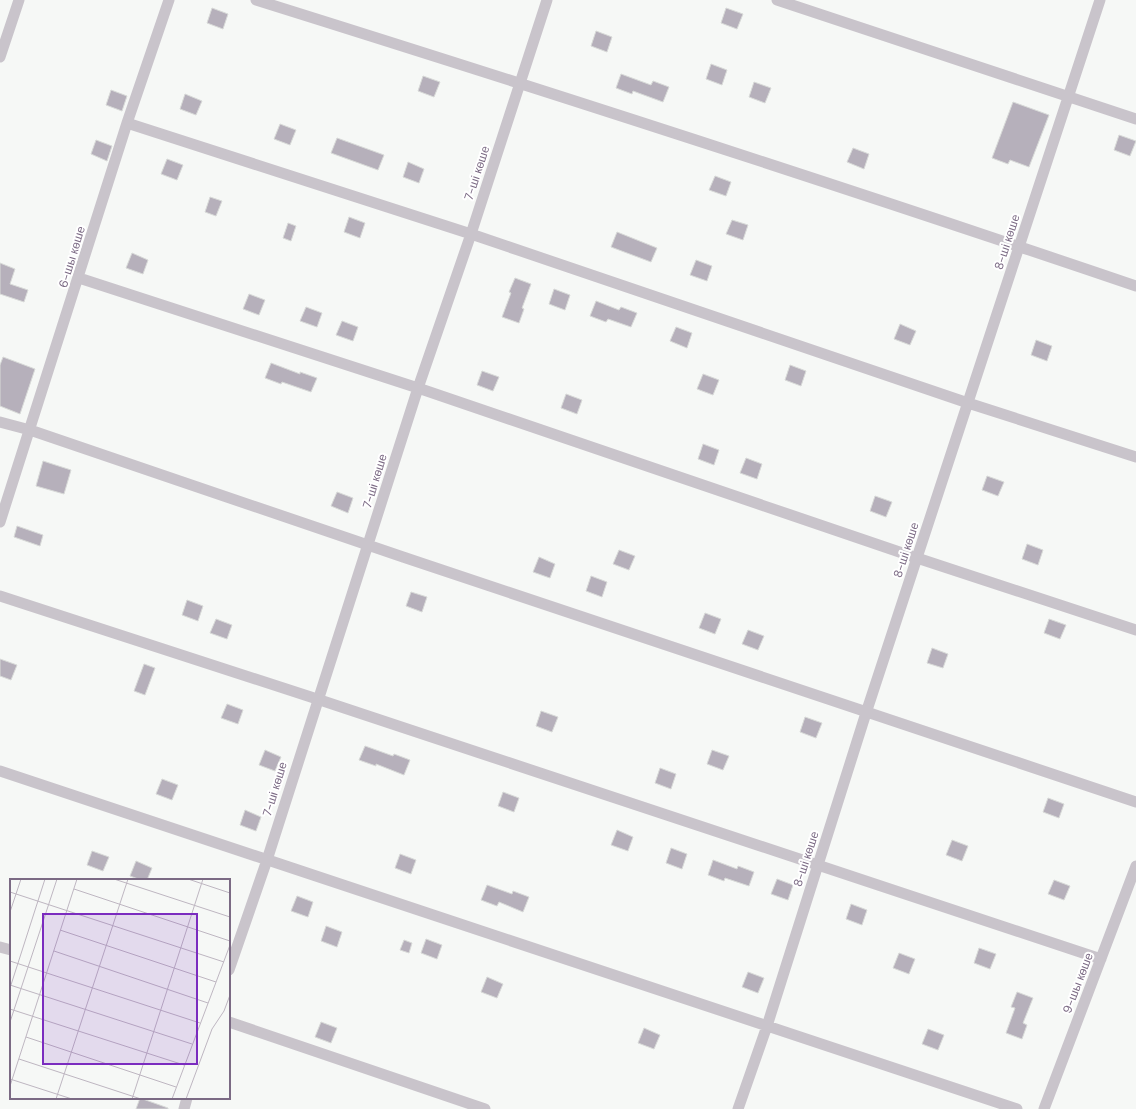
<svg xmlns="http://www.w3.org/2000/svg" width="1136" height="1109" font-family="'DM Sans',sans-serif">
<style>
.building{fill:#b6b0bb;stroke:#d8dad8}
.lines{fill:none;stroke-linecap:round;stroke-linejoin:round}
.minor{stroke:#c9c4cb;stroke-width:11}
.labels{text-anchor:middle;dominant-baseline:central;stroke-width:4;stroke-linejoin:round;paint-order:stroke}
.street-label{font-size:12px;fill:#7b6a84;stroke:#fff}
.inset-road{fill:none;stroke:#beb6c1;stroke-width:1}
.view{fill:#7b2cbf;fill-opacity:0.15;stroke:#7b2cbf;stroke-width:2}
.inset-edge{fill:none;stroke:#7b6a84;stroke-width:2}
</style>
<rect width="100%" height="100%" fill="#f6f8f6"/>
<path class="building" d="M212,8L228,14L223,29L207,23Z
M726,8L743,14L737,29L721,23Z
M596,31L612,37L607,52L591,46Z
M711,64L727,70L722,85L706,79Z
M621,74L651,85L653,81L669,87L663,102L633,91L632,94L616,88Z
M423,76L440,82L434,97L418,91Z
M754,82L771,88L765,103L749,97Z
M111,90L127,96L122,111L106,105Z
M185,94L202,101L196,115L180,109Z
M1013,102L1049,115L1029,167L1010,160L1008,164L992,158Z
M280,124L296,130L290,145L274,139Z
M1119,135L1136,141L1130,156L1114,150Z
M337,138L384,155L378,170L331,153Z
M96,140L112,146L107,161L91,154Z
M853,148L869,154L864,169L847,162Z
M167,159L183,165L177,180L161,174Z
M408,162L424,169L419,183L403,177Z
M715,176L731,182L726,196L709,190Z
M210,197L222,201L216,216L205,212Z
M349,217L365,223L360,238L344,232Z
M732,220L748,225L743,240L726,234Z
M288,223L296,226L291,241L283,238Z
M617,232L657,248L651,262L611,247Z
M132,253L148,260L143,274L126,268Z
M696,260L712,266L707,281L690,275Z
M0,263L15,269L10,284L28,290L24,302L0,294Z
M515,278L531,284L522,308L524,309L519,323L502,317L511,293L509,292Z
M554,289L570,295L565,310L549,304Z
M249,294L265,300L259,315L243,309Z
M596,301L619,310L621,307L637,313L631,327L608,319L606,322L590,316Z
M306,307L322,313L317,327L300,321Z
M342,321L358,327L353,341L336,335Z
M900,324L916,331L910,345L894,339Z
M676,327L692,333L687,348L670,341Z
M1036,340L1052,346L1047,361L1031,355Z
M3,357L35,369L20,414L0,406V365Z
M271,363L300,374V372L317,378L311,392L282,382L281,384L265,378Z
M790,365L806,371L801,386L785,380Z
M482,371L499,377L493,391L477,385Z
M703,374L719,380L713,395L697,389Z
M566,394L582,400L577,414L561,408Z
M703,444L719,450L714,465L698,459Z
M746,458L762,464L757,479L740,473Z
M43,461L71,470L64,494L36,486Z
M987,476L1004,482L998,496L982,490Z
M337,492L353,498L348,513L331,506Z
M875,496L892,502L886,517L870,511Z
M17,526L43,535L40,546L14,537Z
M1027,544L1043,550L1038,565L1022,559Z
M619,550L635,556L629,570L613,564Z
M539,557L555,564L550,578L533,572Z
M591,576L607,582L602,597L586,591Z
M411,592L427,597L422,612L406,606Z
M187,600L203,606L198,621L182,615Z
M705,613L721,619L715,634L699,628Z
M216,619L232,625L227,639L210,633Z
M1049,619L1066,625L1060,639L1044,633Z
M748,630L764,636L758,650L742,644Z
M932,648L948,654L943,668L927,663Z
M0,659L17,665L11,680L0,676Z
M144,664L155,668L145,695L134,691Z
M227,704L243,710L238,724L221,718Z
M541,711L558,717L552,732L536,726Z
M805,717L822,723L816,738L800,732Z
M365,746L393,756L394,754L410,760L404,775L376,764V766L359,760Z
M265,750L281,757L275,771L259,765Z
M712,750L729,756L723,770L707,764Z
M660,768L676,774L671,789L655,783Z
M162,779L178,785L172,800L156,794Z
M503,792L519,798L514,812L498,806Z
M1048,798L1064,804L1059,818L1043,812Z
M245,810L261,817L256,831L240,825Z
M617,830L633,837L628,851L611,845Z
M952,840L968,846L962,861L946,855Z
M671,848L687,854L682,869L666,863Z
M92,851L109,857L103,871L87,865Z
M400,854L416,860L411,874L395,868Z
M713,860L737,869L738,866L754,872L749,886L725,878L724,881L708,875Z
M136,861L152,868L147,880H141L130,876Z
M777,879L793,885L788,900L771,894Z
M1054,880L1070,886L1064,900L1048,894Z
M487,885L512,894L513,891L529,897L523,912L499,902L497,906L481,900Z
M297,896L313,902L308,917L291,911Z
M851,904L867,910L862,925L846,919Z
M326,926L342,932L337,947L321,941Z
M426,939L442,945L437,959L421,953Z
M404,940L412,943L409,953L400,950Z
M979,948L996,954L990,969L974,963Z
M899,953L915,959L909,974L893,968Z
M748,972L764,978L758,993L742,987Z
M487,977L503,984L497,998L481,992Z
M1017,992L1033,998L1023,1023L1027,1025L1022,1039L1006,1033L1015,1008L1011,1007Z
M321,1022L337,1028L331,1043L315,1037Z
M644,1028L660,1035L654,1049L638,1043Z
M928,1029L944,1035L938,1050L922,1044Z
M140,1098L168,1108V1109H136Z"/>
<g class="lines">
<path class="minor" d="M256,0C550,92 844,187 1136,286
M777,0L1136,119
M0,57L19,0
M127,123L471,234L968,403L1136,457
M79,278L418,388L917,558L1136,630
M0,422L30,430C398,556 766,680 1136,802
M0,522L127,123L169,0
M0,596L317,699L1101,959
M0,771L1017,1109
M0,947L11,950
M229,970L267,860L418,388L471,234L547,0
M229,1022L485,1109
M184,1109L187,1098
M738,1109L767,1026L866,713L1100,0
M1044,1109L1136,866"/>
</g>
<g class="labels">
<g class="street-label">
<text transform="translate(477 173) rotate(-72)">7-ші көше</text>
<text transform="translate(1007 242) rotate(-72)">8-ші көше</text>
<text transform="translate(72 257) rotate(-73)">6-шы көше</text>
<text transform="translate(375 481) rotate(-73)">7-ші көше</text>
<text transform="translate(906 550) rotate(-72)">8-ші көше</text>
<text transform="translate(275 789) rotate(-73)">7-ші көше</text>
<text transform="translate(806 859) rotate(-72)">8-ші көше</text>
<text transform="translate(1078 983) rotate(-69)">9-шы көше</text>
</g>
</g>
<g transform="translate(10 879)">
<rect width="220" height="220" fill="#f6f8f6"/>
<path class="inset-road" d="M104,0L220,38M178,0L220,14M64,10L220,62M0,13L214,83M0,33L11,0M50,51L206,103M44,72L198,124M0,82L190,144M0,106L182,165M0,109L35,0M0,130L174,186M0,143L47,0M16,158L166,208M9,180L131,220M0,200L62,220M0,207L67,0M46,220L118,0M122,220L193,0M162,220L220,66M176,220L202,150L214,132L220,116"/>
<path class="view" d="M33,35H187V185H33Z"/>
<rect width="220" height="220" class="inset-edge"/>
</g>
</svg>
